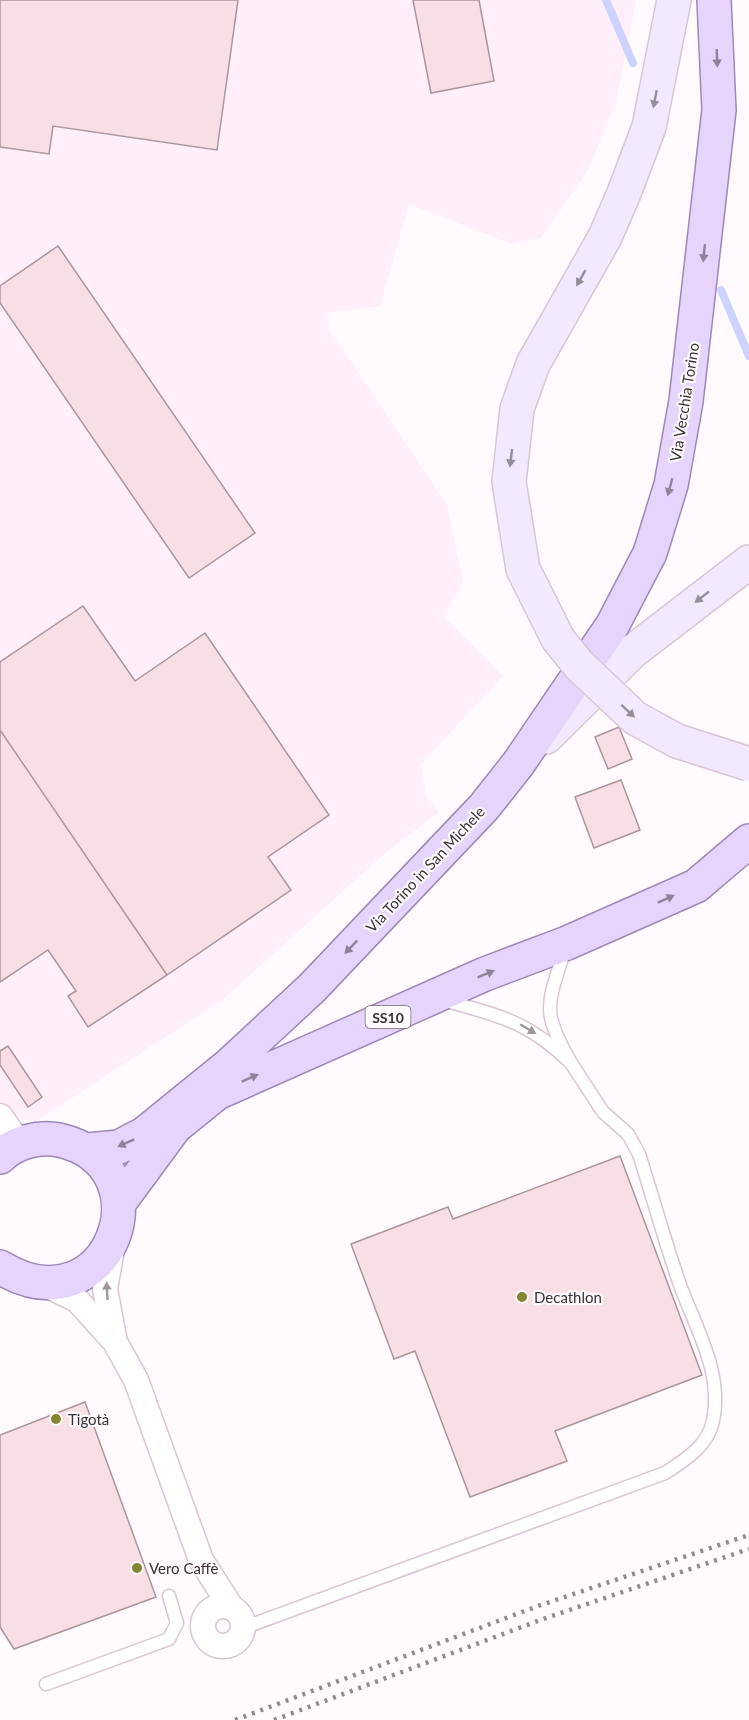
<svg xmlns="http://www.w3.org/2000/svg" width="749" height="1720" font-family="Lato,sans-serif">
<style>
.built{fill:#feeffb}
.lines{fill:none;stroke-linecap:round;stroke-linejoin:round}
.stream{stroke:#cdd3fe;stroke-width:8}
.building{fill:#f8dfe5;stroke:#ac959b;stroke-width:1.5}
.lane-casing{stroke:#d8c6d4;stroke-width:15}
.street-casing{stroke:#d8c6d4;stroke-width:27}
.secondary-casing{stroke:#d8c6d4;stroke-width:36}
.primary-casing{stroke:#9f88b6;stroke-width:36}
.lane{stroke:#fff;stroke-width:12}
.street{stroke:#fff;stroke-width:24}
.secondary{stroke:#f3e9fe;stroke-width:33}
.primary{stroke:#e7d4fd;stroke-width:33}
.rail{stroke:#918b8f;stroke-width:4.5;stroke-dasharray:3 6;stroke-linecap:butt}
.secondary-bridge-casing{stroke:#d8c6d4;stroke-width:36;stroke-linecap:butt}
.secondary-bridge{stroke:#f3e9fe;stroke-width:33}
.oneway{fill:#90829a}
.oneway2{fill:#968d9a}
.oneway3{fill:#9c989a}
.poi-dot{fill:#85852f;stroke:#fefafd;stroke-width:2}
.labels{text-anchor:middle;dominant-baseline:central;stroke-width:4.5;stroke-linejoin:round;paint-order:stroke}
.shield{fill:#fefafd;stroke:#736d72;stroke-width:1.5}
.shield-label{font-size:14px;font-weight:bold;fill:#383136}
.street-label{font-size:15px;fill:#383136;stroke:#fefafd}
.poi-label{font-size:15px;fill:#383136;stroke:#fefafd;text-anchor:start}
</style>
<rect width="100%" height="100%" fill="#fefafd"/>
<path class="built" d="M0,0H636L616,102L588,170L541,238L512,244L409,204L380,306L327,313L329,329L447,505L463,582L444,617L503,676L421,764L426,797L439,812L384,854L221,1001L36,1121L0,1118Z"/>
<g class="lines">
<path class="stream" d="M606,0L633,63
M721,290L749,356"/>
</g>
<path class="building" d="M0,0H238L217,150L53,126L49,154L0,147Z
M413,0H479L494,81L431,93Z
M58,246L255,533L189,578L0,303V286Z
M83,606L135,681L205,633L329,815L268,857L291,890L167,975L0,730V662Z
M619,727L632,759L608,769L595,737Z
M0,730L167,975L88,1027L68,996L76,991L48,950L0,982Z
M621,780L640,830L594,848L575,797Z
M8,1046L42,1097L28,1107L0,1065V1051Z
M620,1156L702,1375L555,1431L567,1461L470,1497L415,1351L394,1359L351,1244L448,1207L453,1219Z
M85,1402L156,1597L14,1649L0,1627V1435Z"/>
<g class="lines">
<g class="lane-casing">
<path id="lane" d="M443,1000C500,1016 528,1021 571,1063C541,1009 547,1007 565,949
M243,1628L665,1473C685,1460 708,1446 713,1421C723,1372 696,1329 680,1285C665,1242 653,1198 639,1154L628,1134L603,1112L571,1063
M46,1684L169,1639L177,1623L169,1596"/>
</g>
<g class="street-casing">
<path id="street" d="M0,1116L20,1144
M113,1244L105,1289L114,1337
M44,1284L77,1300L115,1342L136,1380L201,1560L231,1607
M203 1626a20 20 0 1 1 40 0a20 20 0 1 1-40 0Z"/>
</g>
<g class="secondary-casing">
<path id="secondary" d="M558,639L523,569L509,482L517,409L533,364L605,237L624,193L649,127L674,0
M546,737L632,652L749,562"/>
</g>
<g class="primary-casing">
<path id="primary" d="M87,1150L119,1147L144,1134L229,1065L312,988L484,807L518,764L612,626L650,553L671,485L686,401L719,110L714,0
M0,1157C15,1142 39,1136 59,1140C171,1165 110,1334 0,1267
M119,1203L175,1127L217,1093L485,974L567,943L696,886L749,841"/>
</g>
<use href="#lane" class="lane"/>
<use href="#street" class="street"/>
<use href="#secondary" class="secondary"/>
<use href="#primary" class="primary"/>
<path class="rail" d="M235,1720L538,1606L749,1535
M274,1720L543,1619L749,1549"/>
<g class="secondary-bridge-casing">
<path id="secondary-bridge" d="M558,639L579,665L635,718L677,741L749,764"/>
</g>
<use href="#secondary-bridge" class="secondary-bridge"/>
</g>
<defs><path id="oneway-solid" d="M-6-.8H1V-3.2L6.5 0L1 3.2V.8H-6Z" transform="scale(1.5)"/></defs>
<g class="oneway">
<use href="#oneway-solid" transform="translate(717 58) rotate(88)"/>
<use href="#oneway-solid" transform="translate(704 253) rotate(96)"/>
<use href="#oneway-solid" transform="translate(670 487) rotate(105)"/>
<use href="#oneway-solid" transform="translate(666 899) rotate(-24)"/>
<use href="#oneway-solid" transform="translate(351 947) rotate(134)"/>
<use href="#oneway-solid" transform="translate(486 974) rotate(-22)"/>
<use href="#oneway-solid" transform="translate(250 1078) rotate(-24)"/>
<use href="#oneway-solid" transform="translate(126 1143) rotate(156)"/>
</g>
<g class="oneway2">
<use href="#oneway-solid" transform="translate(655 99) rotate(101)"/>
<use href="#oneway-solid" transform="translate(581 278) rotate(120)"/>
<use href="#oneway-solid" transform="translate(511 458) rotate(97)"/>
<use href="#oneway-solid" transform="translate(702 597) rotate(142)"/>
<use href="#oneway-solid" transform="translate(628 711) rotate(43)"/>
</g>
<g class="oneway3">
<use href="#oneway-solid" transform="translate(528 1029) rotate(30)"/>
<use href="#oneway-solid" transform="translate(107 1291) rotate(-93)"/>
</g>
<g class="poi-dot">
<circle cx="522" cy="1297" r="6"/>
<circle cx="56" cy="1419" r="6"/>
<circle cx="137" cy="1568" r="6"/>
</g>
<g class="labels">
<rect class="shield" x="365.5" y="1006" width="45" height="22" rx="4.5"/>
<g class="shield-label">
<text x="388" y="1017">SS10</text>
</g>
<g class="street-label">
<text transform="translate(684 402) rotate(-81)">Via Vecchia Torino</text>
<text transform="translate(425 869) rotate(-47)">Via Torino in San Michele</text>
</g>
<g class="poi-label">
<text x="534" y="1297">Decathlon</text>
<text x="68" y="1419">Tigotà</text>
<text x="149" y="1568">Vero Caffè</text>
</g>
</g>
</svg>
